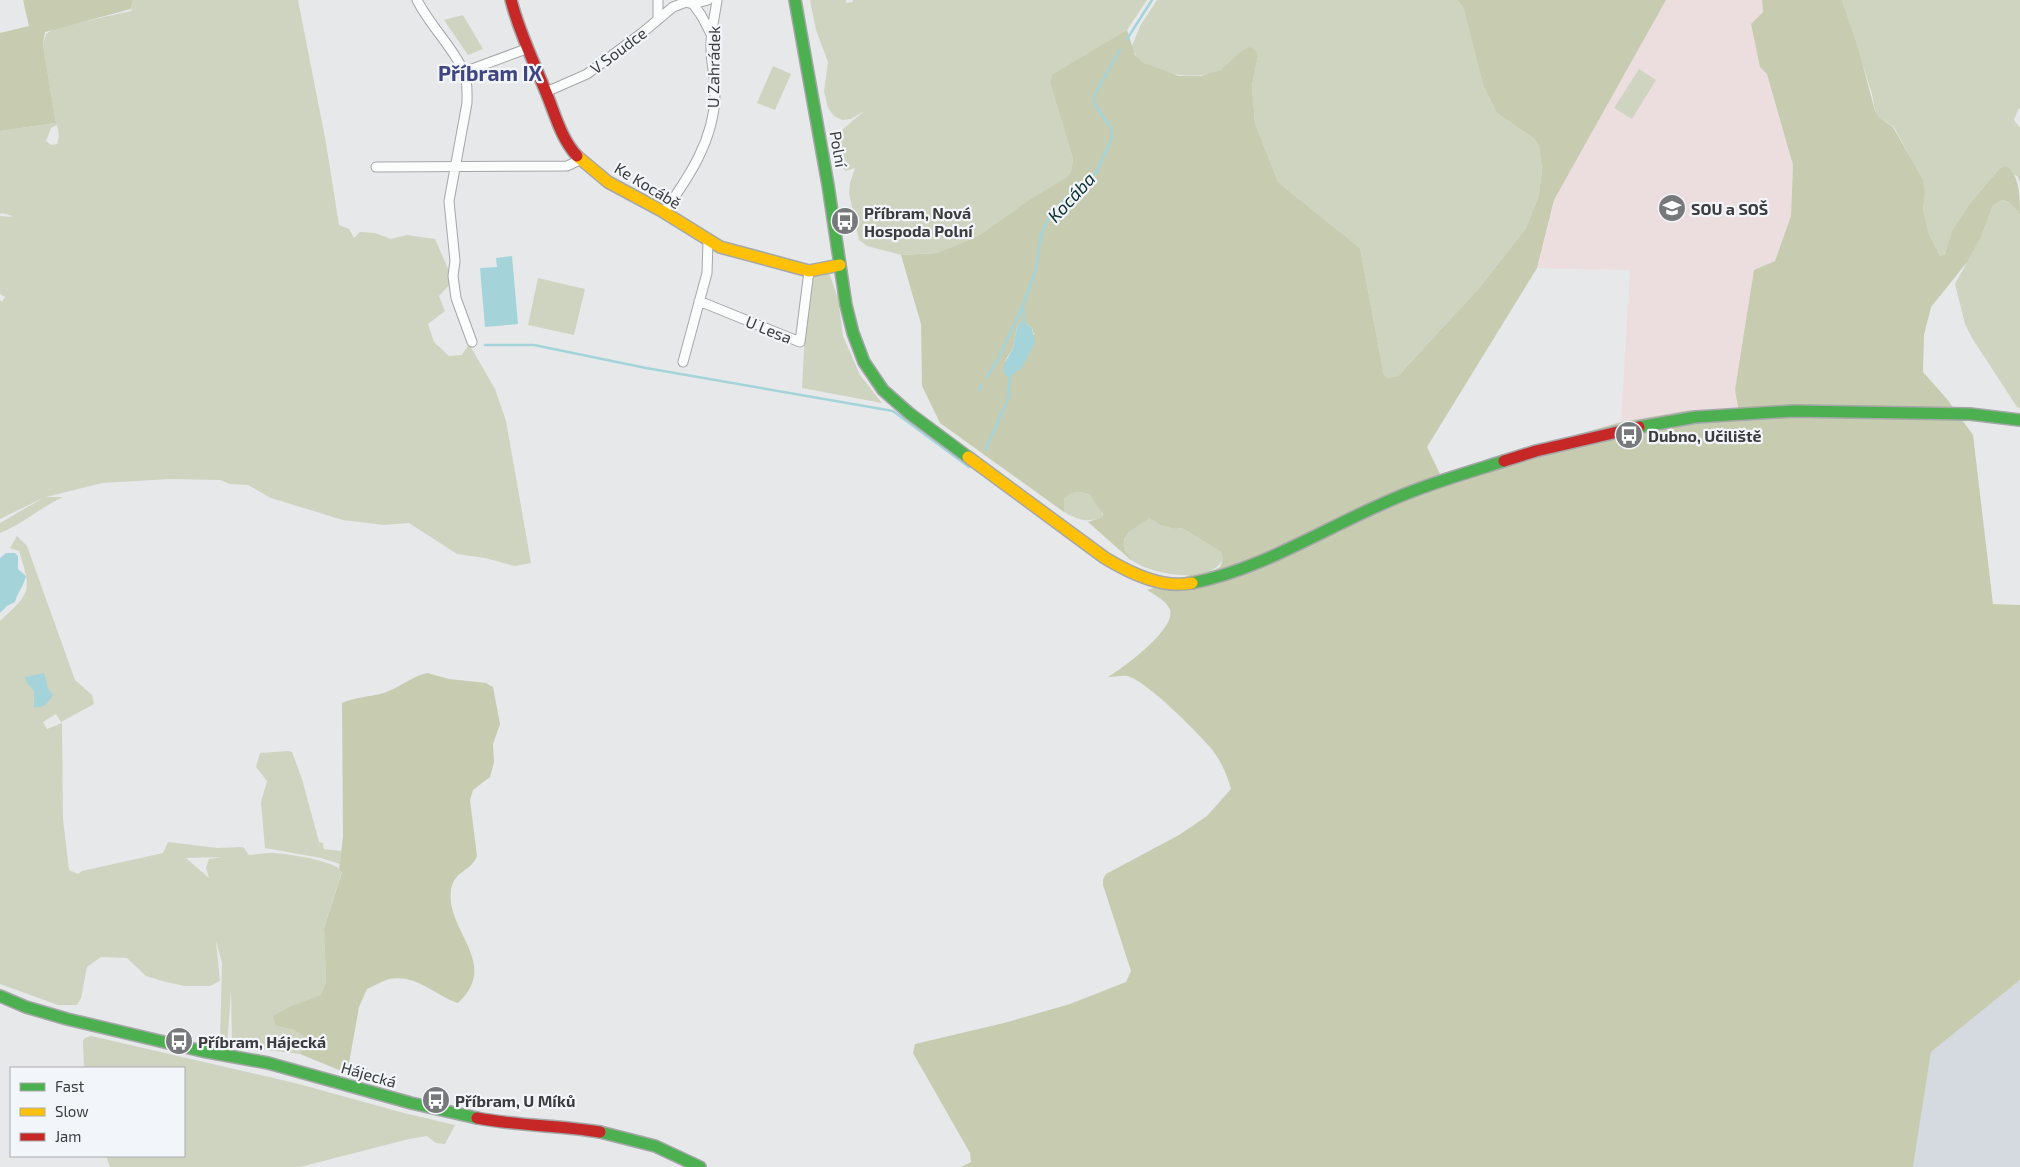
<svg xmlns="http://www.w3.org/2000/svg" width="2020" height="1167" font-family="'Exo 2',sans-serif">
<style>
.built{fill:#d5dae1}
.education{fill:#ecdedf}
.green{fill:#cfd4c1;fill-rule:evenodd}
.forest{fill:#c7ccb1;fill-rule:evenodd}
.water{fill:#a4d4da}
.lines{fill:none;stroke-linecap:round;stroke-linejoin:round}
.stream{stroke:#a4d4da;stroke-width:2.5}
.street-casing{stroke:#a5a7a8;stroke-width:11}
.fast-casing{stroke:#a5a7a8;stroke-width:14}
.slow-casing{stroke:#a5a7a8;stroke-width:14}
.jam-casing{stroke:#a5a7a8;stroke-width:14}
.street{stroke:#fbfcfc;stroke-width:9}
.fast{stroke:#4caf50;stroke-width:11}
.slow{stroke:#ffc107;stroke-width:11}
.jam{stroke:#c62828;stroke-width:11}
.labels{text-anchor:middle;dominant-baseline:central;stroke-width:4.5;stroke-linejoin:round;paint-order:stroke}
.street-label{font-size:16px;fill:#3b3c3d;stroke:#f2f5f9}
.poi-label{font-size:16px;font-weight:bold;fill:#3b3c3d;stroke:#f2f5f9;text-anchor:start}
.water-label{font-size:18px;font-style:italic;fill:#0f3235;stroke:#f2f5f9}
.district-label{font-size:21px;font-weight:bold;fill:#3e4581;stroke:#f2f5f9}
</style>
<rect width="100%" height="100%" fill="#e6e8ea"/>
<path class="built" d="M2020,980V1167H1913L1931,1052Z"/>
<path class="education" d="M1666,0H1762L1763,12L1760,67L1767,74L1793,165L1791,216L1775,261L1739,412L1690,410L1621,422L1630,270L1537,268L1554,200Z"/>
<path class="green" d="M133,0H298L326,143L339,225L349,229L354,238L360,232L375,233L391,239L407,235L435,239L449,271V285L439,296L445,311L428,324L434,342L449,356L462,355L469,344L495,389L506,421L531,563L515,566L485,558L457,554L409,523L384,525L343,520L271,498L248,485L230,484L220,480L171,479L102,483L46,497H63C41,507 23,524 0,533V523L43,498L0,519V300L2,302L5,297L0,294V216L10,217L13,216L1,213L0,215V131L56,123L43,44L46,34L55,28L131,11ZM57,125L59,136L57,144L51,145L46,141L51,128Z
M810,0H846V3L853,2V0H1147L1127,30L1050,83L1073,159L1071,172L1067,177L1033,197L978,236L937,253L917,254L901,255L867,246L859,240L849,193L850,183L855,168L845,171L836,155L834,137L864,111L851,119L842,120L834,116L828,108L824,91L828,62L816,30Z
M1157,0H1457L1463,7L1483,85L1497,113L1533,138L1539,146L1542,170L1539,195L1526,228L1480,287L1398,376L1389,378L1384,375L1360,248L1278,182L1255,123L1252,86L1258,56L1241,51C1235,57 1228,66 1221,70C1198,82 1138,75 1132,46L1140,26Z
M1842,0H2020V108L2018,110L2014,120L2020,128V182L2017,176L1999,169L1970,203L1952,230L1945,254L1940,256L1929,234L1923,209L1925,194L1922,180L1894,127L1880,118L1875,111L1872,94Z
M463,15L483,49L468,55L444,20Z
M773,66L791,74L775,110L757,103Z
M1639,69L1656,80L1632,119L1614,108Z
M2002,200L2014,205L2020,215V408L2017,407L1972,338L1965,324L1955,284L1981,237L1993,206Z
M828,270L838,298L843,336L860,375L882,403L802,388L806,311L812,274Z
M538,278L585,289L574,335L528,325Z
M1077,491C1090,492 1103,504 1102,517C1087,523 1078,520 1064,512C1060,500 1065,494 1077,491Z
M1150,518L1160,525L1174,529L1182,528L1221,552L1223,559C1211,585 1153,575 1133,561C1126,557 1125,548 1124,541L1129,532Z
M17,536L27,546L75,680L92,695L94,704L61,722L56,714L43,722L47,729L62,723L63,819L69,870L78,874L82,871L163,853L168,842L217,848L243,847L249,855C257,854 266,853 273,853C289,854 332,860 342,871L324,928L326,983L322,995L293,1005L276,1026L294,1030L303,1036L304,1046L300,1054L234,1046L232,1043L231,991L227,1047L220,1044L222,963L216,941L220,981L210,986H185L166,982L146,976L127,958L101,957L87,967L81,998L77,1005H58L0,984V621C31,592 32,592 19,551L10,548ZM222,857L209,859L206,868L209,878L186,858Z
M289,751L292,752L302,779L319,842L323,843L324,849L341,851L340,864L321,858L265,848L261,802L267,781L256,767L260,753Z
M91,1036L295,1083L404,1113L455,1125L445,1144L436,1143L427,1136L409,1139L300,1167H110L106,1156H184V1068H84L83,1041L85,1038Z"/>
<path class="forest" d="M23,0H133L131,9L45,32L43,44L56,123L0,131V33L29,26Z
M1457,0H1666L1554,200L1537,268L1427,447L1440,474L1621,422L1690,410L1739,412L1735,390L1754,270L1775,261L1791,216L1793,165L1767,74L1760,67L1751,24L1763,12L1762,0H1842L1859,51L1875,111L1880,118L1893,127L1923,180L1925,194L1923,209L1929,234L1940,256L1945,254L1952,230L1970,203L1999,169L2006,166C2020,175 2020,197 2020,215C2015,207 2011,202 2002,200L1993,206L1981,237L1968,261L1931,307L1924,335L1923,372L1947,399L1973,435L1993,604L2020,605V980L1931,1052L1913,1167H961L971,1162L970,1153L913,1053L915,1044L1004,1023L1070,1004L1126,982L1131,971L1103,885V879L1106,874L1179,835L1207,816L1231,789C1227,774 1220,759 1210,747C1196,731 1147,681 1127,676C1122,675 1114,677 1108,677C1123,668 1176,629 1170,610C1167,601 1155,595 1147,590L1190,575L1214,570L1220,567L1223,559L1221,552L1182,528L1174,529L1160,525L1150,518L1129,532L1124,540L1125,550L1132,561L1088,522L1102,517L1103,514L1090,495C1080,490 1072,490 1064,499V512L940,423L922,386L921,324L901,255L937,253L978,236L1033,197L1067,177L1071,172L1073,159L1050,83L1053,74L1127,30L1135,55L1144,63L1179,76H1201L1221,70L1241,51L1250,47L1256,51L1258,56L1252,86L1255,123L1278,182L1360,248L1384,375L1389,378L1398,376L1480,287L1526,228L1539,195L1542,170L1539,146L1533,138L1497,113L1483,85L1463,7ZM1024,322L1032,328L1034,334L1005,361L1013,348L1017,327Z
M427,673L449,679L486,683L493,687L500,724L493,744L494,762L490,777L473,790L470,800L477,856C471,872 454,870 451,890C445,931 501,963 458,1003C434,995 417,974 389,979C382,981 374,986 367,989L359,1007L349,1063L356,1077L300,1054L304,1046L303,1036L294,1030L276,1026L273,1016L293,1005L321,995L326,983L324,928L342,872L339,869L343,837L342,703C355,697 370,697 384,693C399,688 411,677 427,673Z"/>
<path class="water" d="M512,256L518,324L485,327L480,268L497,267L496,258Z
M1024,322L1032,328L1035,343L1023,366L1010,377L1005,375L1003,367L1013,348L1017,327L1020,323Z
M6,553H15L18,556V569L26,576C23,588 18,591 15,602L7,606L0,613V558Z
M44,673L48,688L53,695C49,702 44,709 34,707V691L27,683L25,677Z"/>
<g class="lines">
<path class="stream" d="M1127,39L1152,0
M1023,305L1024,325
M485,345H534L646,368L893,411L969,467
M987,377L999,357L1023,305L1036,269L1041,234L1051,214L1068,196L1096,173L1112,138L1111,128L1094,104L1095,94L1120,50
M979,390L982,385
M986,449L1008,399L1010,375"/>
<g class="street-casing">
<path id="street" d="M417,0C430,26 453,47 464,72C468,82 467,93 467,103L449,201L455,261L453,276L456,298L472,342
M689,3L693,4L708,0
M693,4L701,15L711,34
M658,18V0
M464,72L526,49
M546,92L587,74L642,33L673,7L686,2
M376,167L567,166L580,160
M664,212C689,177 714,140 715,95C716,80 711,64 711,49C710,33 715,16 717,0
M699,301L800,342L809,271
M683,362L707,273L708,242"/>
</g>
<g class="fast-casing">
<path id="fast" d="M795,0L828,185L846,305L853,333L864,362L883,390L909,413L968,457
M1639,427L1696,417L1794,411L1970,414L2020,420
M1192,583C1259,570 1320,531 1382,504C1421,486 1463,474 1504,461
M0,996L26,1007L67,1019L202,1051L268,1063L411,1103L477,1118
M600,1132L655,1146L700,1167"/>
</g>
<g class="slow-casing">
<path id="slow" d="M577,156L608,182L662,211L720,247L809,271L840,265
M968,457L1105,558C1130,573 1162,589 1192,583"/>
</g>
<g class="jam-casing">
<path id="jam" d="M511,0C519,32 533,60 545,90C555,113 560,137 577,156
M1504,461L1536,451L1639,427
M477,1118C518,1126 559,1125 600,1132"/>
</g>
<use href="#street" class="street"/>
<use href="#fast" class="fast"/>
<use href="#slow" class="slow"/>
<use href="#jam" class="jam"/>
</g>
<defs>
<g id="university-disc" transform="scale(1.4375)"><circle r="9.5" fill="#77787a" stroke="#f2f5f9"/><path d="M0-5L7-2L0 1L-7-2ZM-4 1L0 2.5L4 1V4Q0 6-4 4Z" fill="#fff"/></g>
<g id="bus-disc" transform="scale(1.4375)"><circle r="9.5" fill="#77787a" stroke="#f2f5f9"/><path d="M-5-6H5V4H4V6H2V4H-2V6H-4V4H-5ZM-3.5-4V0h7V-4ZM-3.5 1.2v1.5H-2V1.2ZM2 1.2v1.5H3.5V1.2Z" fill="#fff"/></g>
</defs>
<g fill-rule="evenodd">
<use href="#university-disc" x="1672" y="208"/>
<use href="#bus-disc" x="845" y="221"/>
<use href="#bus-disc" x="1629" y="435"/>
<use href="#bus-disc" x="179" y="1041"/>
<use href="#bus-disc" x="436" y="1100"/>
</g>
<g class="labels">
<g class="street-label">
<text transform="translate(618 50) rotate(-37)">V Soudce</text>
<text transform="translate(713 67) rotate(-89)">U Zahrádek</text>
<text transform="translate(839 149) rotate(80)">Polní</text>
<text transform="translate(648 185) rotate(31)">Ke Kocábě</text>
<text transform="translate(769 329) rotate(22)">U Lesa</text>
<text transform="translate(369 1074) rotate(16)">Hájecká</text>
</g>
<g class="poi-label">
<text x="1691" y="208">SOU a SOŠ</text>
<text x="864" y="212">Příbram, Nová<tspan x="864" dy="18">Hospoda Polní</tspan></text>
<text x="1648" y="435">Dubno, Učiliště</text>
<text x="198" y="1041">Příbram, Hájecká</text>
<text x="455" y="1100">Příbram, U Míků</text>
</g>
<g class="water-label">
<text transform="translate(1071 197) rotate(-47)">Kocába</text>
</g>
<g class="district-label">
<text x="490" y="72">Příbram IX</text>
</g>
</g>
<rect x="10" y="1067" width="175" height="90" fill="#f2f5f9" stroke="#a9abae"/>
<rect x="20" y="1083" width="25" height="8" fill="#4caf50" stroke="#a9abae"/>
<text x="55" y="1092" font-size="15" fill="#3b3c3d">Fast</text>
<rect x="20" y="1108" width="25" height="8" fill="#ffc107" stroke="#a9abae"/>
<text x="55" y="1117" font-size="15" fill="#3b3c3d">Slow</text>
<rect x="20" y="1133" width="25" height="8" fill="#c62828" stroke="#a9abae"/>
<text x="55" y="1142" font-size="15" fill="#3b3c3d">Jam</text>
</svg>
